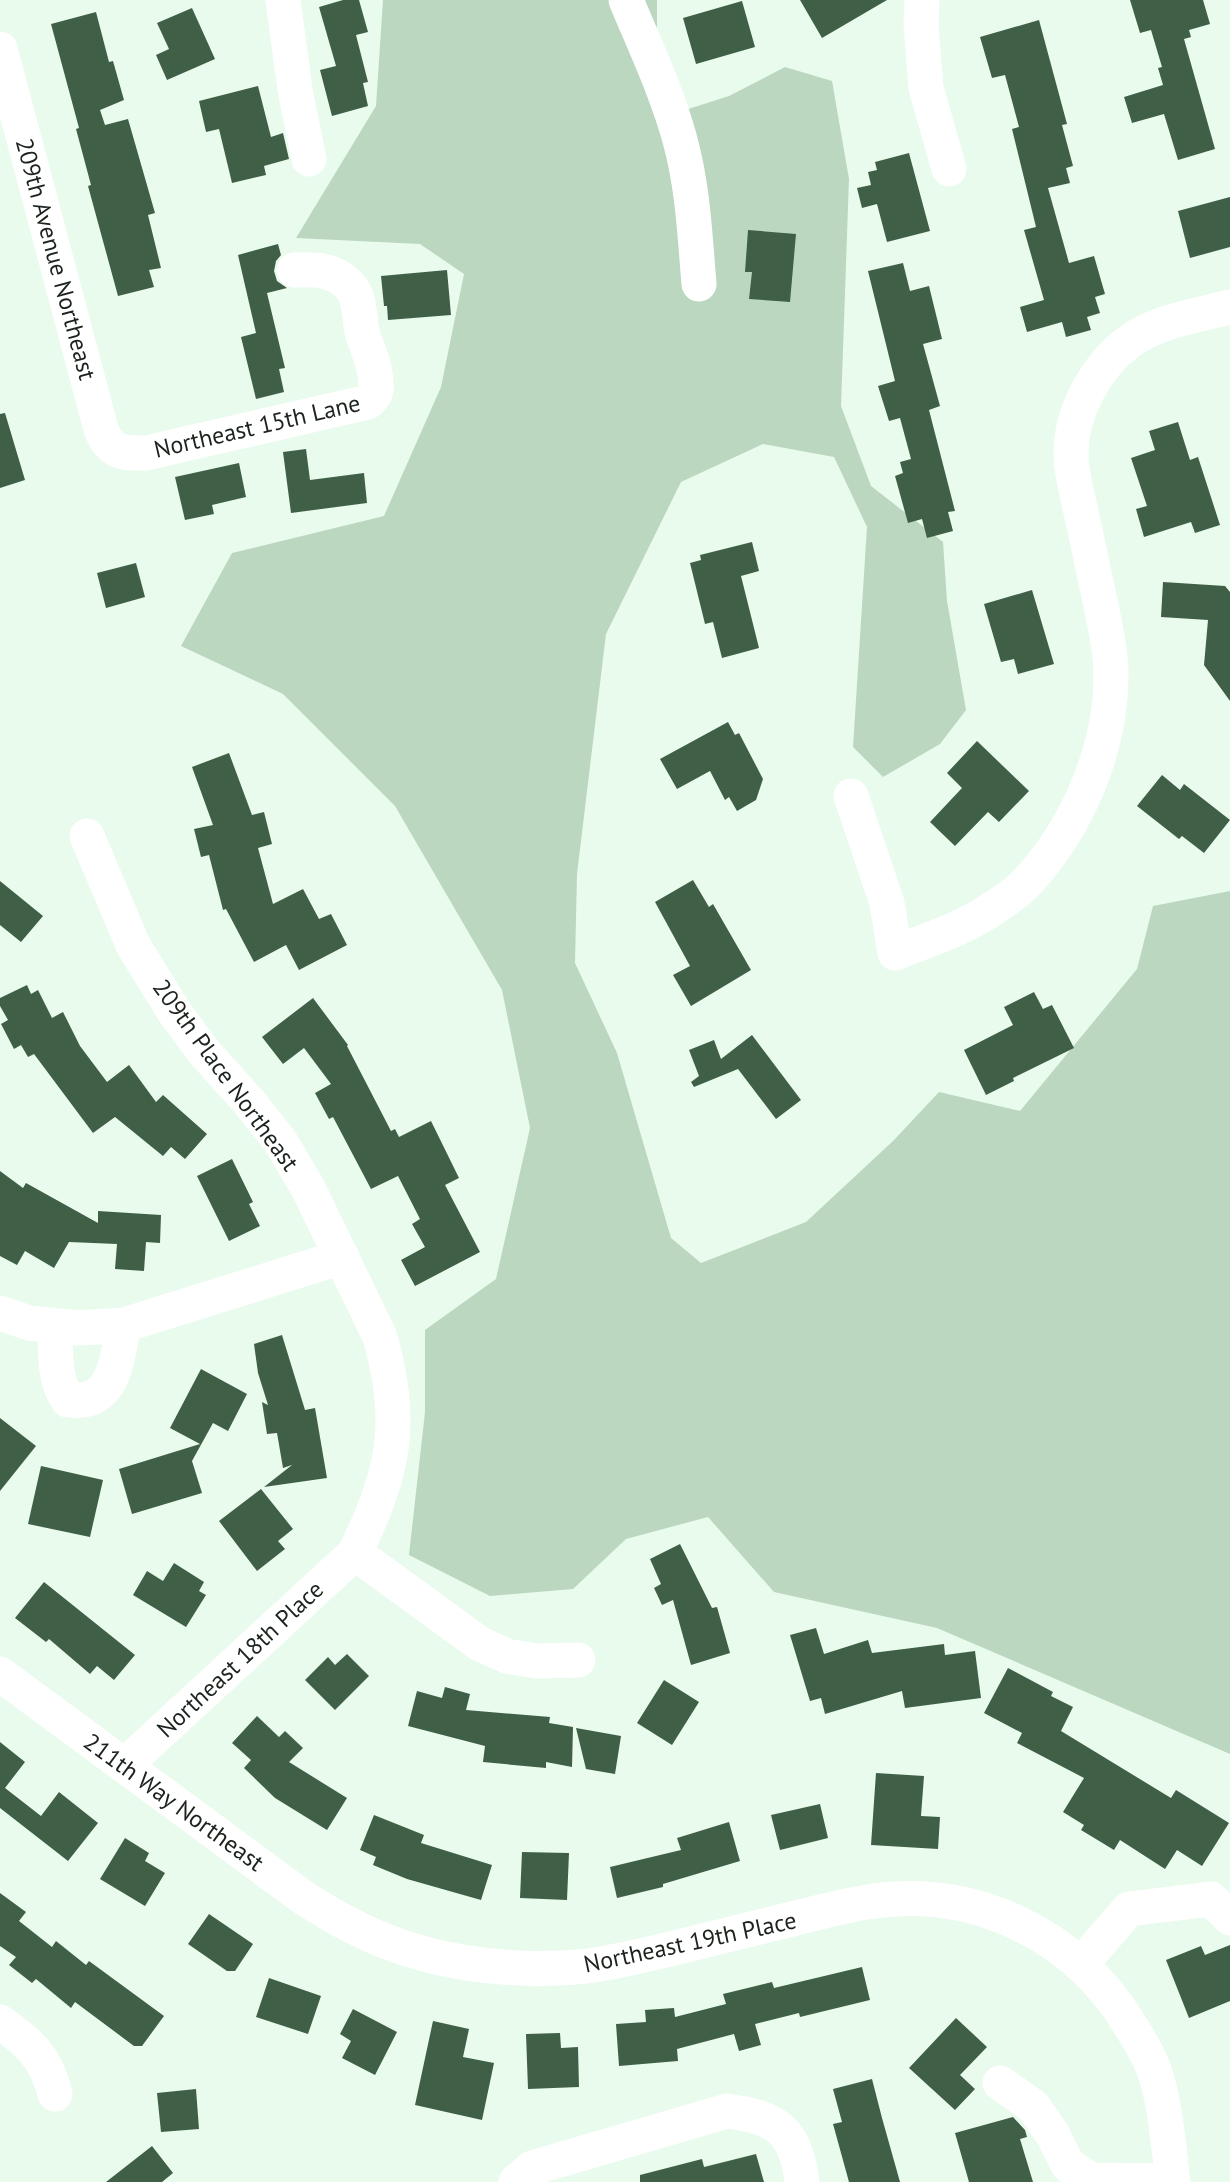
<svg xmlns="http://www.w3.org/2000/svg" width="1230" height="2182" font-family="'PT Sans',sans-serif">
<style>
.green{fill:#bbd7c0}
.building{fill:#405f47}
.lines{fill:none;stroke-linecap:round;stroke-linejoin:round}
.minor{stroke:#fff;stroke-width:35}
.labels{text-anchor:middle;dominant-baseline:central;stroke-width:7;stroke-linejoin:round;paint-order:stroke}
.street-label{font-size:24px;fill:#1c231d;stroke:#fff}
</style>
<rect width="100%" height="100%" fill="#e9fbed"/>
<path class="green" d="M383,0H657V119L729,96L785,67L832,81L849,179L841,406L871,486L943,542L947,601L966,710L940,744L883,777L853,747L867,527L834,457L763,444L681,482L606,634L577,874L575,963L617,1053L671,1238L701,1263L806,1222L893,1141L939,1092L1020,1111L1137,969L1153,906L1230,891V1754L937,1628L774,1592L708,1517L626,1539L573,1589L490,1596L409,1555L425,1412V1330L496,1279L530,1128L502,990L395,806L283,694L181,646L232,553L384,516L441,387L464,274L420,244L296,238L376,106Z"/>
<path class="building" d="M343,0H359L368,32L356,35L368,82L363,83L368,106L332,116L320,70L336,66L319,7Z
M800,0H887L822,38Z
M1130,0H1203L1210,24L1189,30L1191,37L1184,39L1215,149L1178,160L1164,114L1132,123L1124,97L1163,85L1158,68L1162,67L1151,30L1140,33Z
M742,1L755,47L696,64L683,18Z
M192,8L215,59L167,80L156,55L169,49L157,23Z
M96,12L109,62L113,61L124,100L100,110L105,125L128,119L155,213L148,215L161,268L149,270L154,287L118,296L88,186L91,185L76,129L79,128L51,24Z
M1039,20L1067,124L1062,125L1073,166L1066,168L1070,183L1048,188L1069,263L1094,256L1105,294L1095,297L1100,313L1087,317L1091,330L1066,337L1062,322L1027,332L1020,307L1044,300L1024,230L1036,227L1012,129L1019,127L1005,75L992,78L980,37Z
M258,86L271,137L283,133L289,159L264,166L266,175L232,183L219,129L206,132L199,101Z
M909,153L930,231L887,242L877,204L862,208L857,188L871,185L868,172L877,170L875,162Z
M1230,197V247L1190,258L1178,211Z
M748,230L796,234L790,302L749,299L752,272H745Z
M278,244L281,255L276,261L274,271L277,281L287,288L267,293L285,368L279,369L284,392L256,399L241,337L256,333L238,255Z
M903,263L910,291L929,286L942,339L923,344L940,406L929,410L955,511L948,512L953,531L927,538L922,519L908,523L895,476L903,473L900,462L911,459L900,418L889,421L878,386L895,381L868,271Z
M447,270L451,315L388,320L387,306H384L381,276Z
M5,413L25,480L0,488V414Z
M1178,422L1190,460L1198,457L1220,525L1195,533L1191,522L1144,537L1136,509L1147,506L1131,458L1155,450L1149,431Z
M306,449L310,480L364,473L367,503L291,513L283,452Z
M239,463L246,497L212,505L214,514L185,520L175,477Z
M752,542L759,571L741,576L759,648L722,658L713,622L705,624L690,563L701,560L700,555Z
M136,563L145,597L106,608L97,573Z
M1163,582L1225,586L1230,592V701L1204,665L1208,620L1161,617Z
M1032,590L1054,664L1018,674L1014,659L1001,662L984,604Z
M728,722L735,735L739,733L763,779L756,800L737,811L729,797L725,800L710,771L677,789L660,759Z
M977,741L1029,791L999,822L988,812L955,846L930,822L962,788L947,773Z
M229,753L252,815L264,812L272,844L258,848L273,904L303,889L319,919L331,914L347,945L299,970L286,945L254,962L226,909L223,910L209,855L201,857L194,829L213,825L192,767Z
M1162,775L1180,790L1184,784L1230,820L1204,853L1182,836L1179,839L1137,806Z
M693,880L709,907L713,904L751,970L691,1006L673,975L690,966L655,902Z
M0,881L43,916L21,942L0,925Z
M27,985L31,994L38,990L52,1018L63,1012L80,1046L107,1082L129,1065L156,1102L163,1095L207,1134L185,1159L171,1147L163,1156L115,1117L93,1133L34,1054L28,1057L21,1045L14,1049L1,1024L8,1020L0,1006V998Z
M1034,992L1043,1009L1052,1005L1074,1048L1013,1078L1014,1081L986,1095L964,1050L1013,1025L1004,1007Z
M313,998L348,1045L347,1046L391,1131L395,1129L399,1137L431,1121L459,1178L445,1185L480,1252L415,1286L401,1260L425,1247L412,1224L420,1219L398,1176L371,1189L333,1117L329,1119L315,1093L331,1084L304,1048L283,1064L262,1037Z
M752,1035L801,1100L776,1119L738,1069L694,1087L691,1082L699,1076L689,1050L714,1040L721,1059Z
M232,1159L253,1202L249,1204L260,1226L229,1241L197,1176Z
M0,1171L23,1188L26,1183L98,1223V1211L161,1215L160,1243L146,1242L144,1271L115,1269L117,1244L69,1242L54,1268L25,1251L17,1265L0,1256Z
M282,1335L305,1410L315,1408L327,1478L264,1487L292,1465L283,1468L277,1433L267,1434L262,1402L268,1405L258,1373L254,1344Z
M201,1369L247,1394L228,1431L213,1423L192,1461L202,1493L132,1514L119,1469L200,1444L170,1428Z
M0,1418L36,1446L0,1491Z
M41,1466L103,1480L90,1537L28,1524Z
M261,1489L293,1529L278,1541L285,1549L257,1571L219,1521Z
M680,1544L712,1608L717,1607L730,1653L691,1665L673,1600L662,1605L654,1588L661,1584L650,1559Z
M174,1563L204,1582L199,1591L206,1595L186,1627L133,1595L147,1571L163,1581Z
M44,1582L135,1655L114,1680L97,1666L90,1674L49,1639L46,1642L15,1618Z
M816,1628L824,1654L868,1640L872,1653L944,1644L945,1655L975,1651L981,1698L905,1708L902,1691L825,1714L821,1698L810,1701L790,1635Z
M347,1654L369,1676L335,1710L305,1680L328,1657L335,1665Z
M1008,1668L1053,1692L1051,1696L1073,1707L1061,1731L1171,1798L1176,1790L1229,1823L1202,1866L1177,1850L1165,1869L1120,1840L1114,1850L1081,1830L1084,1825L1063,1812L1084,1778L1017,1743L1022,1733L984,1713Z
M664,1680L699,1702L672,1745L637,1723Z
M445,1687L470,1694L466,1710L550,1717L549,1723L573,1727L572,1767L546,1762V1768L483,1762L485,1746L408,1726L417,1691L442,1698Z
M257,1716L279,1737L285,1731L303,1748L289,1762L347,1798L327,1830L275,1798L244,1768L251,1760L232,1743Z
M576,1728L621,1736L615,1774L586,1769Z
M0,1742L25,1762L5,1788L41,1816L59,1792L98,1823L68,1861L0,1808Z
M876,1773L924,1776L921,1816L940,1817L938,1849L871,1845Z
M820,1804L828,1838L780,1850L771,1815Z
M374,1815L424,1835L421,1843L492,1865L481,1900L407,1879L373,1865L376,1857L360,1850Z
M729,1822L740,1861L663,1884V1887L617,1898L610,1867L681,1850L677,1838Z
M125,1838L149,1853L145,1861L165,1873L145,1906L100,1879Z
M522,1852L569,1853L567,1900L520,1898Z
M0,1893L26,1912L19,1921L52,1947L56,1941L86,1965L89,1961L164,2016L142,2046H134L75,2002L71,2008L36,1979L32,1983L9,1965L16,1957L0,1946Z
M209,1914L253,1944L235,1971H227L188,1944Z
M1230,1945V2001L1189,2018L1166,1960L1201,1946L1205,1955Z
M862,1967L870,2000L800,2017L799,2013L755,2024L761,2045L739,2051L734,2034L677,2049L678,2061L619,2066L616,2024L646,2022L645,2010L674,2008L675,2017L726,2004L723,1994L772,1982L774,1988Z
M269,1978L321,1996L308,2034L256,2017Z
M353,2009L397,2032L375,2075L342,2058L351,2041L340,2034Z
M956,2018L987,2047L960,2075L975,2089L955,2110L909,2068Z
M433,2021L469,2029L463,2057L494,2063L482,2120L415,2105Z
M560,2033L561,2048L578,2047L579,2087L528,2089L526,2034Z
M872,2079L882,2118L900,2182H849L833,2124L842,2122L833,2089Z
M196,2089L199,2129L161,2132L157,2093Z
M1013,2117L1025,2130L1027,2137L1020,2139L1033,2182H969L955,2133Z
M152,2146L173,2173L162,2182H106Z
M756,2154L764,2182H640V2175L702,2159L704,2167Z"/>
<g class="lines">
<path class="minor" d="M283,0L295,90L309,159
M626,0C645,46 667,92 680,140C693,187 695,237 699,284
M922,0L921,24L926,88L949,169
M0,49L101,429C110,453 122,453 146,453L368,402C374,396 377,393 376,384C376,365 367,349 362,332C359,317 361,297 349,285C333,269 315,269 294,270
M851,796L887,903L895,953C927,940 963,929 992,909C1004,901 1020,891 1029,880C1078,826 1112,747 1111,673C1111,650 1105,627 1101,605C1094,574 1088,543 1081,512C1077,493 1071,473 1071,454C1071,411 1096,366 1130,341C1159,320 1197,316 1230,307
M87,836L133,945L173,1010L204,1052L249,1102L280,1141L308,1188L380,1337C405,1425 393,1473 355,1553L125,1765
M0,1313L29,1323L79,1328L124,1325L342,1257
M55,1326C56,1351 53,1379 68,1400C116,1406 116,1359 124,1325
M355,1553L480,1644L507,1656L537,1661L578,1660
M0,1674L304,1898C319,1907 334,1917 350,1925C415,1959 488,1971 561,1968C597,1967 631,1958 666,1950C711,1939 755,1928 800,1917C822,1912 845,1905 868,1902C973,1885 1075,1934 1130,2025C1138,2038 1147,2052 1153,2067C1166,2103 1168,2144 1173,2182
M1081,1964L1129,1909L1211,1899L1230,1918
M0,2022C30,2043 46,2057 55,2094
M1000,2083L1033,2106L1053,2135L1068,2165L1091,2180L1173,2181
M516,2182L532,2168L727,2111C776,2117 796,2130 802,2182"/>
</g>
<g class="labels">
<g class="street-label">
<text transform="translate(56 259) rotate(75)">209th Avenue Northeast</text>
<text transform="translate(257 426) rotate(-13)">Northeast 15th Lane</text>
<text transform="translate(226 1075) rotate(54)">209th Place Northeast</text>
<text transform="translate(240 1659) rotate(-43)">Northeast 18th Place</text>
<text transform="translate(174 1802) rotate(36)">211th Way Northeast</text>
<text transform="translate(690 1942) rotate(-12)">Northeast 19th Place</text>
</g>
</g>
</svg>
